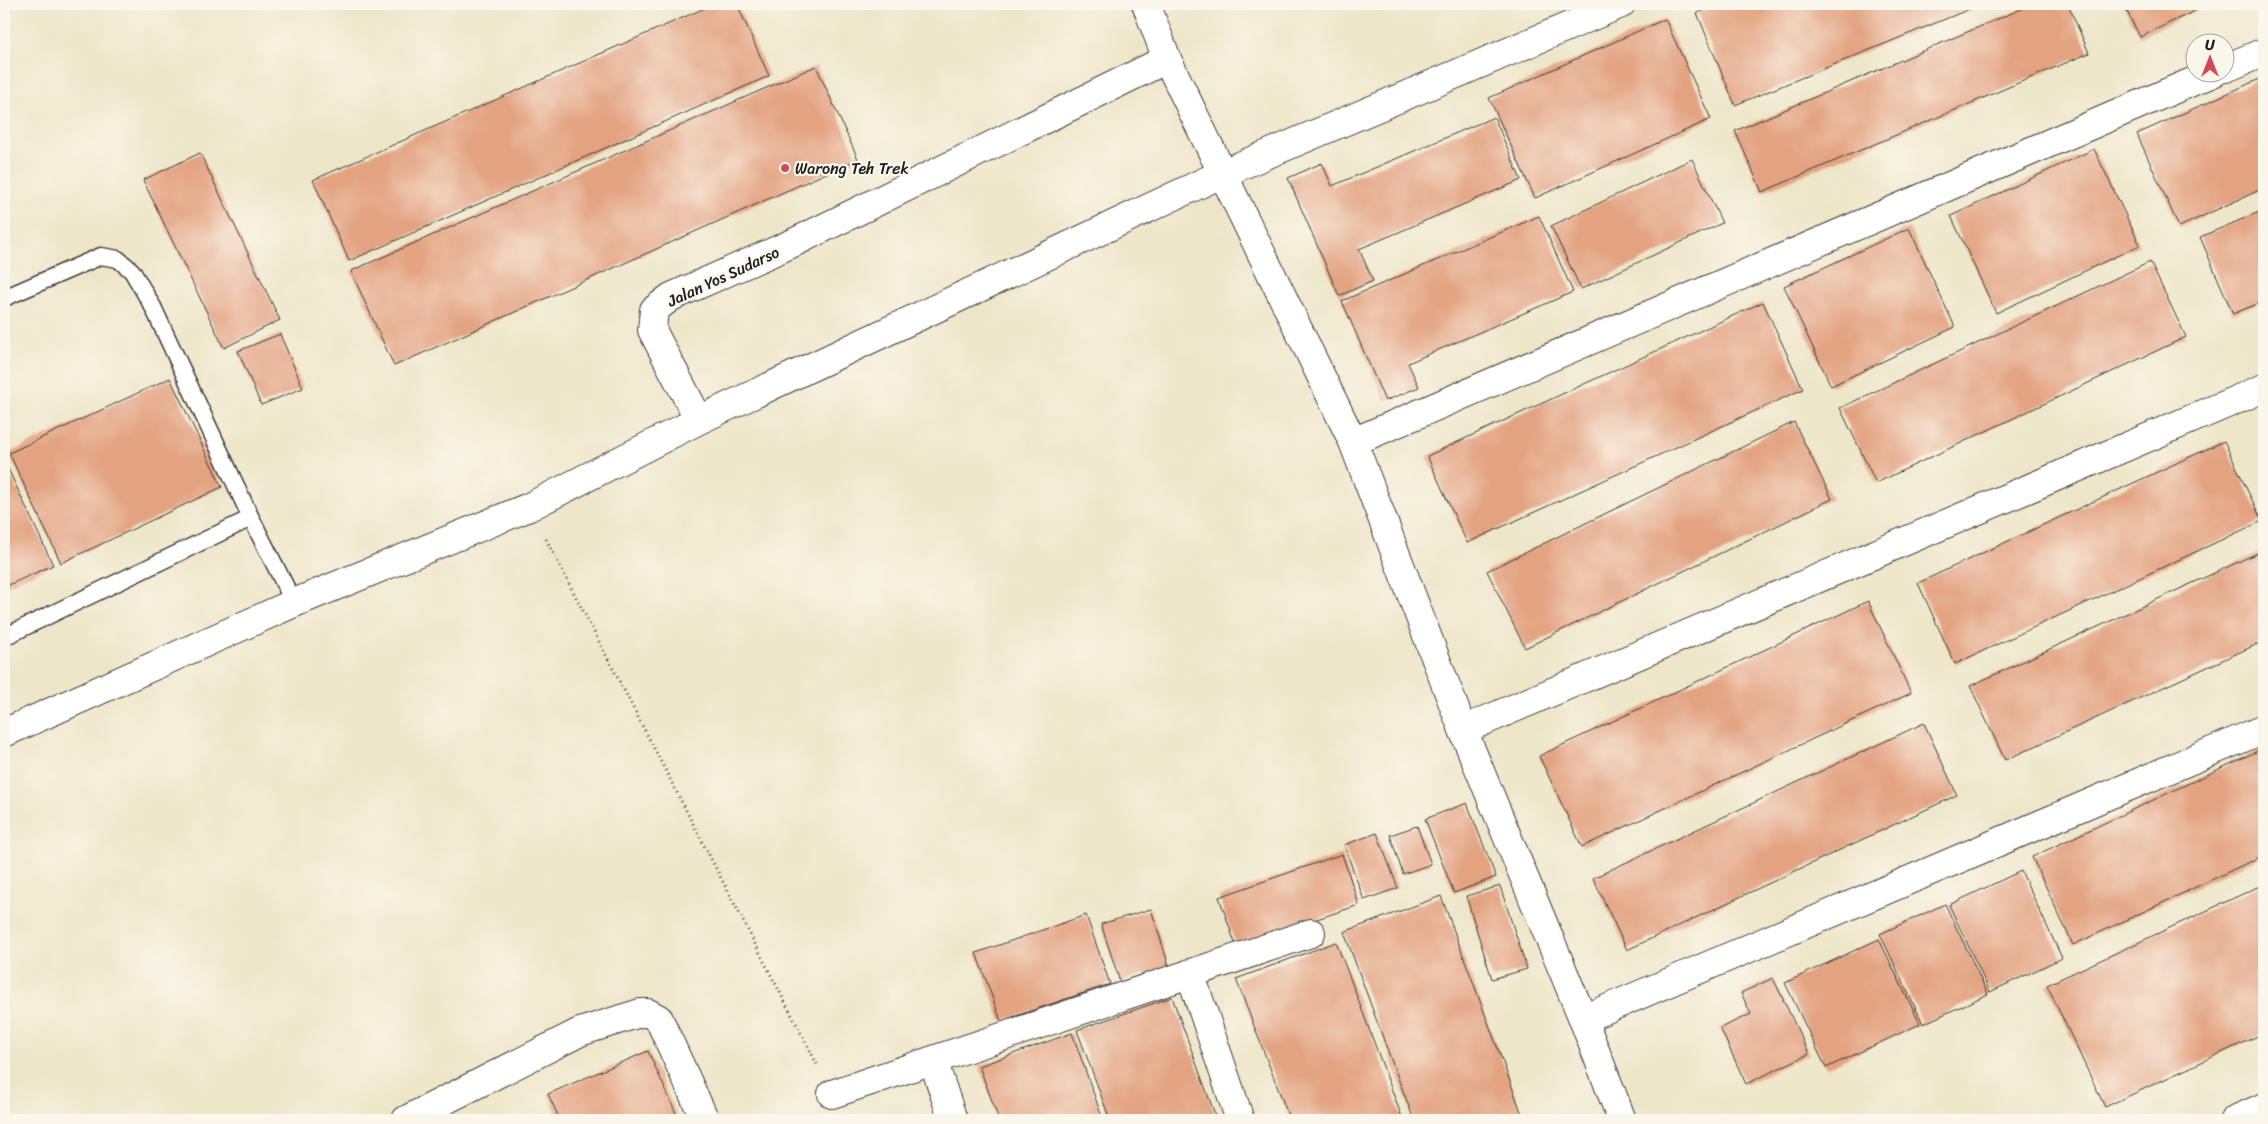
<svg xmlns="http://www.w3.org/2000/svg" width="2268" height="1124" font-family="Sriracha,sans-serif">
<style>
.building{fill:#e3a381}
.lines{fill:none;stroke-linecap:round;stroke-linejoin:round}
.service-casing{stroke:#3c3a36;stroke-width:19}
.minor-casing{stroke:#3c3a36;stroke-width:30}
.path{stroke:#3c3a36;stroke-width:3;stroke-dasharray:1 4;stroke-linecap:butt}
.service{stroke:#fff;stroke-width:16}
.minor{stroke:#fff;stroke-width:28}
.poi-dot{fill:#d1495b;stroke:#fbf7ec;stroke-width:2}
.labels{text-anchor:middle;stroke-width:4.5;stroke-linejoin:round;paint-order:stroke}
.poi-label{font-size:16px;fill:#1c1c1c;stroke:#fbf7ec;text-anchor:start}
.street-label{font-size:16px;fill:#1c1c1c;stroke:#fbf7ec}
</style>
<rect width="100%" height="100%" fill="#fbf7ec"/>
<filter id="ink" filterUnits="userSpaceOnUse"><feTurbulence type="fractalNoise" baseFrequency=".02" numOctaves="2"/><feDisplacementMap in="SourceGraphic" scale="10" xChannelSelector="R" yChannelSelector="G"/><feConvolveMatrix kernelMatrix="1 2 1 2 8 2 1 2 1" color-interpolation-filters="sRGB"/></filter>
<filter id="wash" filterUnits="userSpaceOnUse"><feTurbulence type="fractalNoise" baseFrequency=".0096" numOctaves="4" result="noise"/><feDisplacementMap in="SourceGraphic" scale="20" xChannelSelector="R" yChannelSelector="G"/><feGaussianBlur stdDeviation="1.12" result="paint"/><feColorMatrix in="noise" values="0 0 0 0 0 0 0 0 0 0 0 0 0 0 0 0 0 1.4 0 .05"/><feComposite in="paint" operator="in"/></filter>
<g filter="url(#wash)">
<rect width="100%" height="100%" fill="#eee6c9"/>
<g id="blocks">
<path class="building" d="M714,4H737L769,76L349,261L313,180Z
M1721,4H1982L1735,105L1697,13Z
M2033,4H2068L2089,53L1762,192L1735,131Z
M2123,4H2209L2140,37Z
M1665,19L1711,119L1535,198L1489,98Z
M816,66L858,159L394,366L351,271Z
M2264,77V188L2179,227L2137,134Z
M1494,117L1521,180L1359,249L1373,281L1339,296L1288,178L1322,163L1332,186Z
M2094,149L2140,245L1996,313L1951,216Z
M200,153L280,320L224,348L143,180Z
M1692,159L1722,223L1581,289L1551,226Z
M2264,210V301L2233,314L2200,237Z
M1539,216L1573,292L1408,363L1419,387L1385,401L1342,301Z
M1909,228L1955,327L1831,386L1784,286Z
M2150,262L2186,337L1876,483L1840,408Z
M1763,302L1803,389L1467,543L1427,456Z
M280,334L303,388L261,405L238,351Z
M170,378L222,487L61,563L9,453Z
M1794,422L1832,499L1525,648L1487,571Z
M2224,441L2262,521L1955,664L1918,583Z
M4,460L53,565L4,587Z
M2264,550V641L2005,760L1970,686Z
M1868,601L1911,693L1582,847L1539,756Z
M1924,723L1957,795L1627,950L1593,878Z
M2264,748V855L2073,945L2032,857Z
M1467,803L1496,877L1454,893L1425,819Z
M1417,826L1431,864L1403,874L1390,835Z
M1377,833L1398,888L1364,900L1344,845Z
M1342,854L1359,905L1236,946L1219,897Z
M2021,871L2062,958L1990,992L1949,905Z
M2264,884V1033L2105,1107L2047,985Z
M1500,886L1527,969L1492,979L1466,896Z
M1441,896L1511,1084L1524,1120H1414L1392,1062L1344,932Z
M1945,904L1988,994L1923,1024L1880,934Z
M1151,909L1169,966L1120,982L1101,924Z
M1086,915L1110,984L1001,1021L976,953Z
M1879,939L1920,1024L1826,1068L1785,983Z
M1336,942L1350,978L1403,1120H1290L1236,979Z
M1773,978L1809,1054L1746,1084L1720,1028L1751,1014L1741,993Z
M1172,997L1217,1120H1110L1077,1030Z
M1072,1033L1103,1120H999L979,1066Z
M648,1051L679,1120H560L548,1094Z"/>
</g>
</g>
<g filter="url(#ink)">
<use href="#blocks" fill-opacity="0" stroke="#3c3a36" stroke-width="1"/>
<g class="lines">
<g class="service-casing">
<path id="service" d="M4,298L101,256L118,259L132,271L153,307L251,518L294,603
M4,637L251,518"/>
</g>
<g class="minor-casing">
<path id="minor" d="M1146,4L1167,59L1353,442L1463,730L1583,1019L1622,1120
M2226,68L2264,52
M699,420L652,330L654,310L671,297L793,243L1167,59
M1353,442L2215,72
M1463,730L2264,388
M4,733L294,603L529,507L699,420L1221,174L1621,4
M1190,973L1240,1120
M1583,1019L2264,729
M933,1060L953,1120
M832,1094L1311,933
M406,1120L580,1032L640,1013H648L659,1019L705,1120
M2234,1120L2264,1107"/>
</g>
<path class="path" d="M546,539L817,1064"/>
<use href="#service" class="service"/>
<use href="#minor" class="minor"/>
</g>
</g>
<circle class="poi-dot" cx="785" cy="168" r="5"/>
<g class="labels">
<g class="poi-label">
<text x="795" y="174">Warong Teh Trek</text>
</g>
<g class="street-label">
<text transform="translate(723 276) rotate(-25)" y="6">Jalan Yos Sudarso</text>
</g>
</g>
<rect width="2268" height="1124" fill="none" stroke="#fbf7ec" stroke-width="20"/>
<g transform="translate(2210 58)"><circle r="24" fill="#fbf7ec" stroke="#a29f99"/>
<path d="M0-4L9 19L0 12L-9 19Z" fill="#d1495b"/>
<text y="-8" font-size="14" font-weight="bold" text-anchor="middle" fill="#1c1c1c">U</text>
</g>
</svg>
